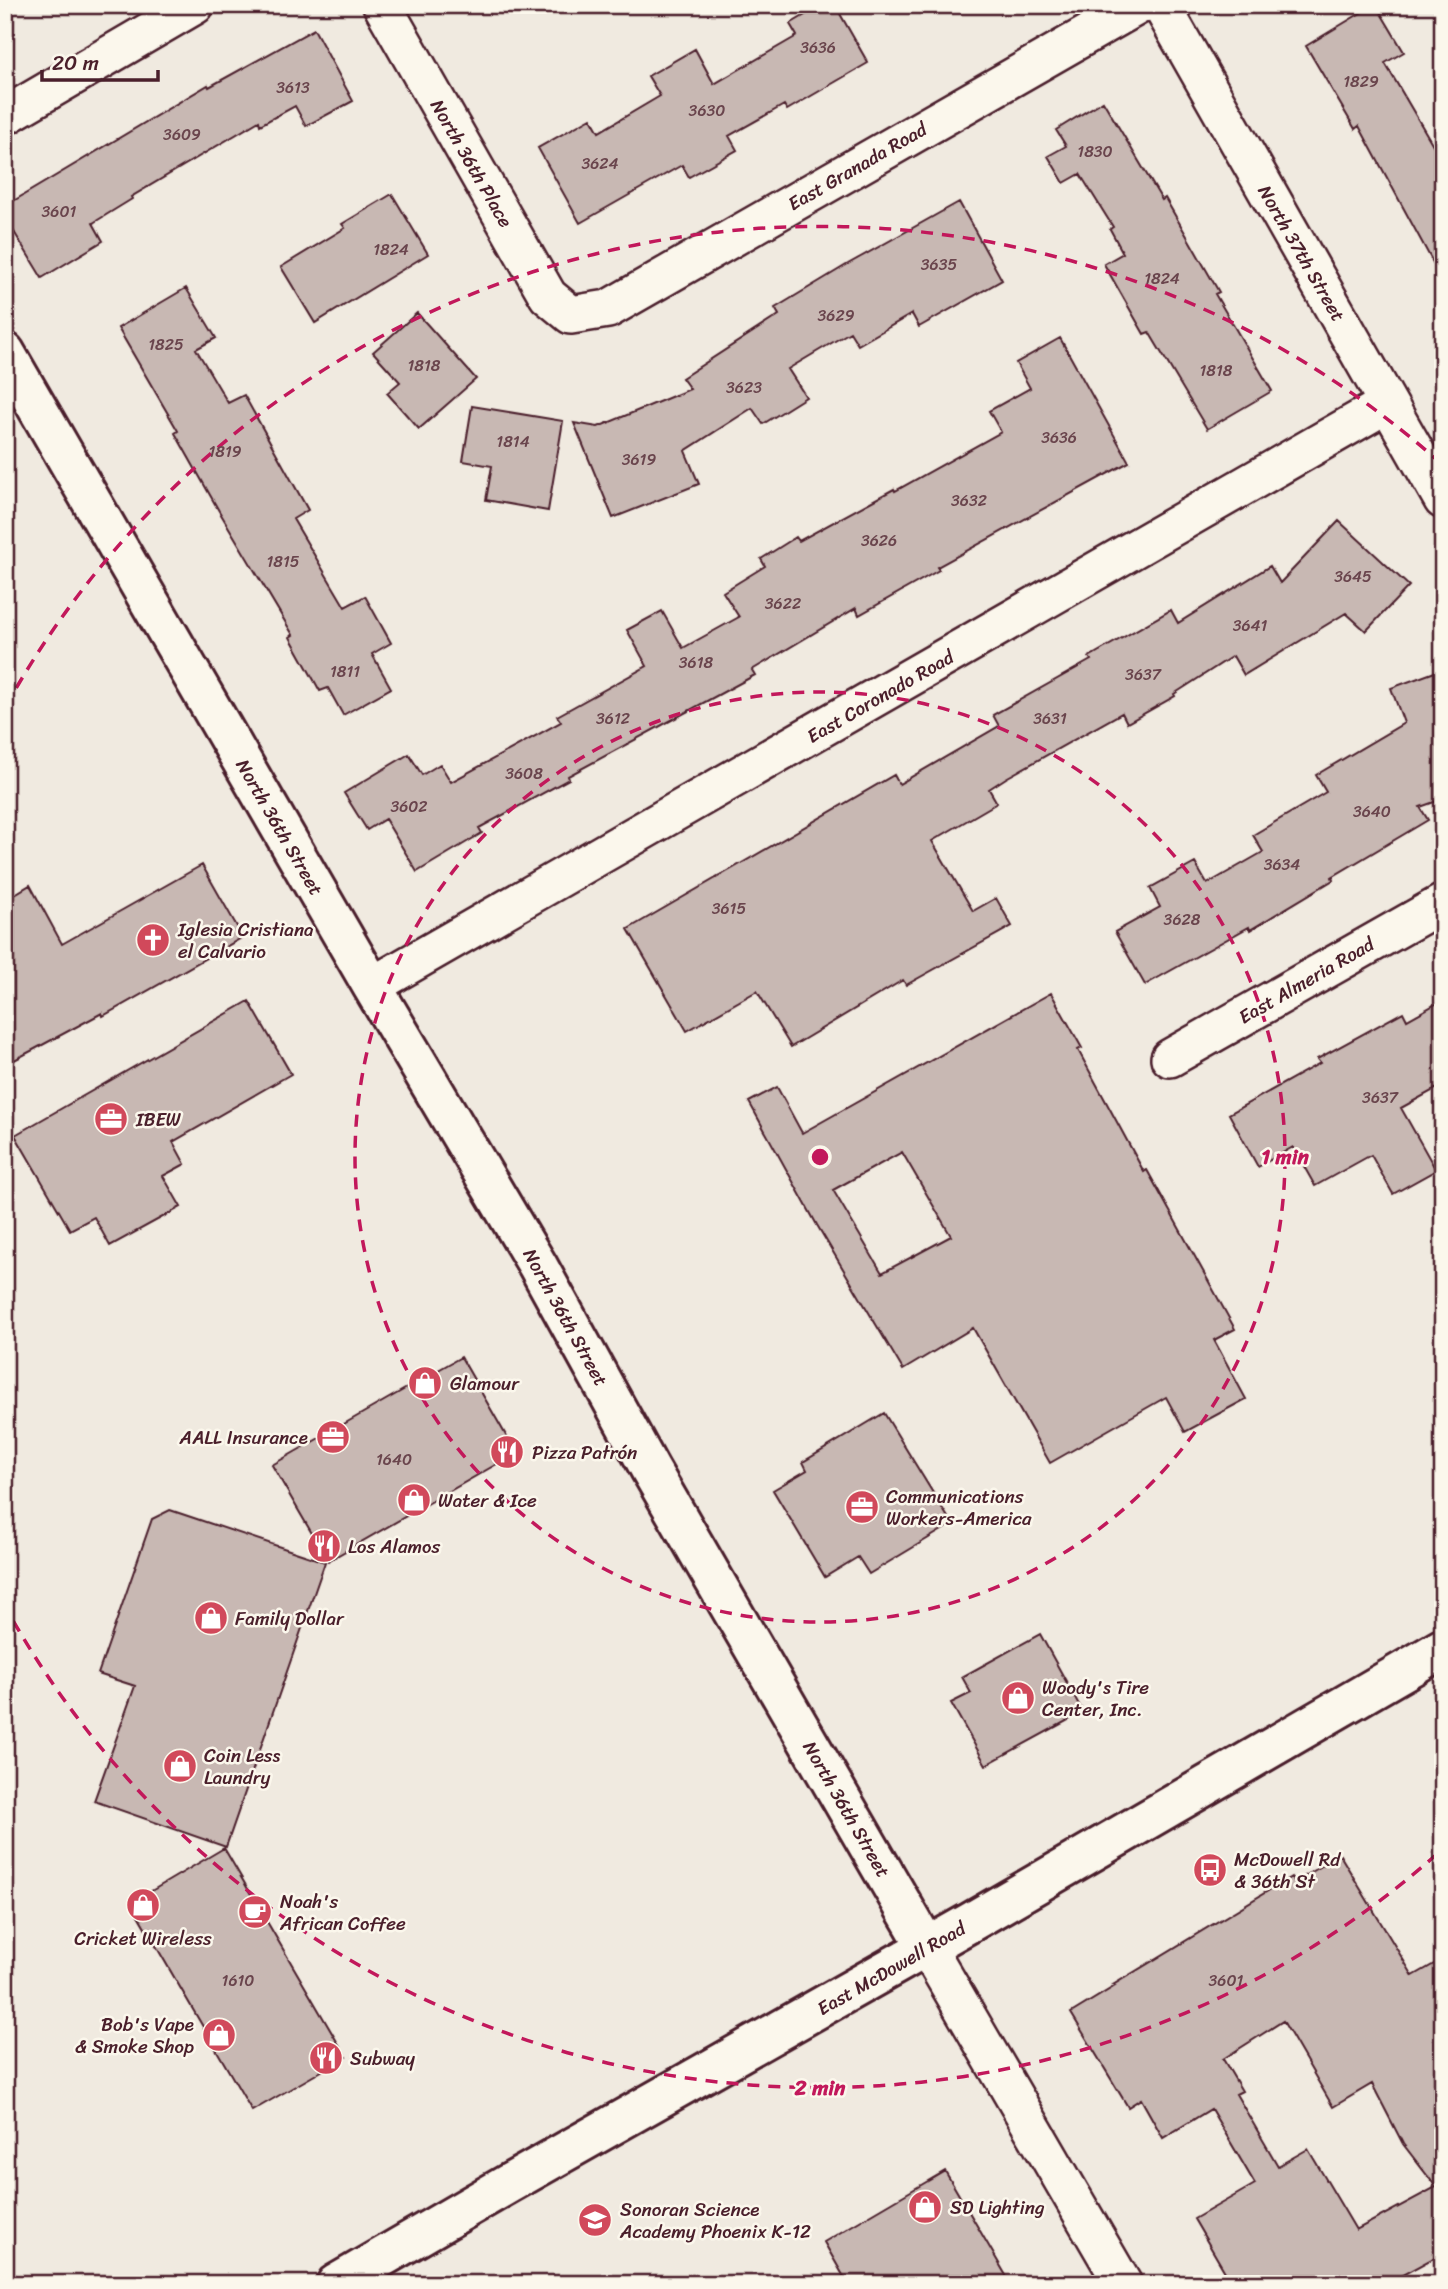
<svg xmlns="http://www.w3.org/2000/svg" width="1448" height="2289" font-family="Sriracha,sans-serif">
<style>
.building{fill:#c8b8b3;stroke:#4a1f2b;stroke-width:2;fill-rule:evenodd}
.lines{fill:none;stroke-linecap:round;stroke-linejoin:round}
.street-casing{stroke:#4a1f2b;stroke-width:42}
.secondary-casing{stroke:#4a1f2b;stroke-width:44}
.primary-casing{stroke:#4a1f2b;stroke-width:44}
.street{stroke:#fbf7ec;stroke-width:37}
.secondary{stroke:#fbf7ec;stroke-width:38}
.primary{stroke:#fbf7ec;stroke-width:38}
.ring{fill:none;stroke:#c2185b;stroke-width:3.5;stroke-dasharray:12 9}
.labels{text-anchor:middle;stroke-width:5;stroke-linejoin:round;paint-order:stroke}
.number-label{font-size:16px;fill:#6a454d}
.street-label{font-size:19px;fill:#4a1f2b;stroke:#fbf7ec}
.poi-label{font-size:19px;fill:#4a1f2b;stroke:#fbf7ec;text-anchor:start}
.centre{fill:#c2185b;stroke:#fbf7ec;stroke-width:3.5}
.ring-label{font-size:21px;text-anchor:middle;font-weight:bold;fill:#c2185b;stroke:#fbf7ec;stroke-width:5;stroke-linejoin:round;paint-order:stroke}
</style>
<rect width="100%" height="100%" fill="#f0eae0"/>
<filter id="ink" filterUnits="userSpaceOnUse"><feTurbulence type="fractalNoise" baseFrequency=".0143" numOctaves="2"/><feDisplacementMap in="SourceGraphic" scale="14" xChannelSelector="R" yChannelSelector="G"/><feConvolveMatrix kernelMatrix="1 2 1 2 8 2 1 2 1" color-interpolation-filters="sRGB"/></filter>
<g filter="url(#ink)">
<path class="building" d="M822,5H835L868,63L787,110L784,105L729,136L737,150L689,177L682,165L580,223L538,148L591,118L599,132L660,96L648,76L695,49L714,84L797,36L790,24Z
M1374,5H1376L1404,52L1385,63L1443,162V281L1359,126L1355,129L1306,46Z
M314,29L353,101L306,126L295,106L260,125L259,121L131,197L132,199L93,223L103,241L42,278L5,217V206L208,85L209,87Z
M1103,101L1162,200L1165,198L1219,292L1215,294L1272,391L1207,429L1149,332L1144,334L1104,264L1123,253L1110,229L1113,227L1080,174L1064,183L1048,156L1066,146L1056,130Z
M392,194L428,254L315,323L281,267L345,228L342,224Z
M959,202L1002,280L919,327L912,314L858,345L850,332L788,369L806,397L763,424L752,408L685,451L699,484L613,518L574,423L598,427L690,389L682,378L779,315L775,308L848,264Z
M186,288L216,338L196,349L228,403L244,395L308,510L293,519L345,607L365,596L391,643L372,654L391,688L343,715L328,688L320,691L290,637L293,635L219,511L175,433L178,431L118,328Z
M417,313L476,379L419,429L387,393L400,382L373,352Z
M1060,338L1129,462L937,567L939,570L859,615L856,608L752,670L755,675L568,776L569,779L479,828L482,833L417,872L385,819L367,830L344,793L409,754L422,775L440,764L451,782L561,722L557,716L647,666L627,630L662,611L683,648L739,617L723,592L765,566L761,559L796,537L799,541L894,489L895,491L1001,432L989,411L1030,388L1016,363Z
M472,406L563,421L548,511L486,500L492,466L463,461Z
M1339,521L1409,586L1366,631L1346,613L1244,675L1233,656L1174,694L1175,696L1127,723L1122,713L1006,778L989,789L997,803L932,841L973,911L996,898L1012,926L906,985L903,980L791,1047L757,991L687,1031L628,929L894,775L899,784L999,726L993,715L1091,660L1089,657L1171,610L1178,623L1270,566L1280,583Z
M1443,669V799L1420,807L1428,820L1332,877L1333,880L1250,930L1249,927L1145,985L1115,932L1160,907L1150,888L1195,863L1207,884L1263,852L1253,835L1326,792L1316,775L1404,723L1391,688Z
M202,865L243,937L103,1016L102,1013L5,1065V900L30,885L62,944Z
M1051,993L1082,1048L1078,1050L1144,1172L1147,1170L1235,1329L1214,1340L1246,1399L1185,1432L1166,1397L1050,1463L973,1328L903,1370L817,1225L749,1102L777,1087L802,1133ZM902,1152L951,1236L882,1273L833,1190Z
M1443,1000V1085L1401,1108L1436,1170L1393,1194L1371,1155L1315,1186L1293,1147L1258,1167L1229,1114L1320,1063L1317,1059L1403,1012L1407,1020Z
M249,1001L291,1074L173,1142L185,1164L163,1176L181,1207L110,1246L94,1217L70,1230L15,1135Z
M461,1357L516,1453L328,1561L272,1465Z
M884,1413L952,1524L869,1574L858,1557L825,1577L773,1490L807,1470L803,1462Z
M170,1510L325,1562L226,1847L94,1801L135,1686L98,1674L152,1519Z
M1040,1634L1083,1712L986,1765L951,1703L971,1693L962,1677Z
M224,1848L346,2057L252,2111L131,1903Z
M1340,1855L1413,1976L1443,1959V2253L1386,2284H1232L1194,2219L1255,2184L1211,2109L1163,2138L1141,2099L1128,2107L1071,2013L1115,1986L1113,1985L1291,1877L1295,1882ZM1283,2021L1333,2107L1372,2084L1403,2144L1436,2187L1356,2230L1308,2149L1278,2166L1236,2094L1242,2091L1223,2059Z
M945,2171L1011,2284H848L824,2242Z"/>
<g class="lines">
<g class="street-casing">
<path id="street" d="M382,5L548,296L571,315L608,309L1139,5
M1161,5L1443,500
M5,116L195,5
M372,986L1387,404
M1170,1058L1443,903
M927,1947L1123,2284"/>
</g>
<g class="secondary-casing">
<path id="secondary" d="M5,352L372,986L538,1266L650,1469L927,1947"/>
</g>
<g class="primary-casing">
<path id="primary" d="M336,2284L508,2184L971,1922L1443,1648"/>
</g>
<use href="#street" class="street"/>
<use href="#secondary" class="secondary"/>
<use href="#primary" class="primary"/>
</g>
</g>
<g class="ring">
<circle cx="820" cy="1157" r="465"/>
<path d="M1437 1854A931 931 0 0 1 6 1608M6 706A931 931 0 0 1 1437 460"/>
</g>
<defs>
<g id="church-disc" transform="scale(1.75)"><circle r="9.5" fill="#d1495b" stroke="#fbf7ec"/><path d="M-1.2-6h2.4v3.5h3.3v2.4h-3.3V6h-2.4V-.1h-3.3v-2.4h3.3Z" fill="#fff"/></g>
<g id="office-disc" transform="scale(1.75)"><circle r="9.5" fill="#d1495b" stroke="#fbf7ec"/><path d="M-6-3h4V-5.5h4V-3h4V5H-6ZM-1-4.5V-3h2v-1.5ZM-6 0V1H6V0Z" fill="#fff"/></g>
<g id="shop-disc" transform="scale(1.75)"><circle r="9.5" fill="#d1495b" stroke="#fbf7ec"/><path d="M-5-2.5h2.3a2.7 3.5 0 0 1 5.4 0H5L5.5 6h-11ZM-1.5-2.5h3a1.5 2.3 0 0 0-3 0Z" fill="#fff"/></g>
<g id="restaurant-disc" transform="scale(1.75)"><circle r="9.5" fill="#d1495b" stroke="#fbf7ec"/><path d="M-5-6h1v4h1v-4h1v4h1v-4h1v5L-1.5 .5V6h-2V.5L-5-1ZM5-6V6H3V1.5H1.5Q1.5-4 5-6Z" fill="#fff"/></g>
<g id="bus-disc" transform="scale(1.75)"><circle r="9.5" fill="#d1495b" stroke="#fbf7ec"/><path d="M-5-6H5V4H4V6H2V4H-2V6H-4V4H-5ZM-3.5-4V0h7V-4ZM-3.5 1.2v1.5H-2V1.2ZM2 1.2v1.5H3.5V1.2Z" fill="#fff"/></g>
<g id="cafe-disc" transform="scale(1.75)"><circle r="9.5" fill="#d1495b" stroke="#fbf7ec"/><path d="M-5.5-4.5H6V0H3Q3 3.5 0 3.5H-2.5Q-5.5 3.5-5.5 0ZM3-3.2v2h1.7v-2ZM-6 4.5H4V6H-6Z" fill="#fff"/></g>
<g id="school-disc" transform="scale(1.75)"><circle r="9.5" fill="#d1495b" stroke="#fbf7ec"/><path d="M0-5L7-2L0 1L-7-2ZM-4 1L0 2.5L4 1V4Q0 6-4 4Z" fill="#fff"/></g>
</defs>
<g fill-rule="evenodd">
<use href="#church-disc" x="153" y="940"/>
<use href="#office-disc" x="111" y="1119"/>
<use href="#shop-disc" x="425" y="1383"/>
<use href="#office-disc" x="333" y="1437"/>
<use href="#restaurant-disc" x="507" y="1452"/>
<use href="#shop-disc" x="414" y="1500"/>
<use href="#office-disc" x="862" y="1507"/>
<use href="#restaurant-disc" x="324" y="1546"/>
<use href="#shop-disc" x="211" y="1618"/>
<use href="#shop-disc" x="1018" y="1698"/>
<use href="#shop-disc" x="180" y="1766"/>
<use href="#bus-disc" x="1210" y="1870"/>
<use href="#shop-disc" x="143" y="1905"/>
<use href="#cafe-disc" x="255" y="1912"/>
<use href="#shop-disc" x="219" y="2035"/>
<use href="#restaurant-disc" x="326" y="2058"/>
<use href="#shop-disc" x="925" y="2207"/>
<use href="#school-disc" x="595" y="2220"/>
</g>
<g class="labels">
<g class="number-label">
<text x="818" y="53">3636</text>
<text x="1361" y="87">1829</text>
<text x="293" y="93">3613</text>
<text x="707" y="116">3630</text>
<text x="182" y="140">3609</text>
<text x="1095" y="157">1830</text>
<text x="600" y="169">3624</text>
<text x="59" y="217">3601</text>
<text x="391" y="255">1824</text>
<text x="939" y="270">3635</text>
<text x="1162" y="284">1824</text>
<text x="836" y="321">3629</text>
<text x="166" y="350">1825</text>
<text x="424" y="371">1818</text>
<text x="1216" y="376">1818</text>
<text x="744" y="393">3623</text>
<text x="1059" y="443">3636</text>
<text x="513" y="447">1814</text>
<text x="225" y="457">1819</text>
<text x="639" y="465">3619</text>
<text x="969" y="506">3632</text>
<text x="879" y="546">3626</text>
<text x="283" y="567">1815</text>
<text x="1353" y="582">3645</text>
<text x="783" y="609">3622</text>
<text x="1250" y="631">3641</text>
<text x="696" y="668">3618</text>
<text x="345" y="677">1811</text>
<text x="1143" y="680">3637</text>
<text x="613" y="724">3612</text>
<text x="1050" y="724">3631</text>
<text x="524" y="779">3608</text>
<text x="409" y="812">3602</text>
<text x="1372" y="817">3640</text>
<text x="1282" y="870">3634</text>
<text x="729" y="914">3615</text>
<text x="1182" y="925">3628</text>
<text x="1380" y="1103">3637</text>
<text x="394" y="1465">1640</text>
<text x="238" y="1986">1610</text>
<text x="1226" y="1986">3601</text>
</g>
<g class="street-label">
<text transform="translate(472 163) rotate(60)" y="7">North 36th Place</text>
<text transform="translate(857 166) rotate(-30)" y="7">East Granada Road</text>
<text transform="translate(1302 253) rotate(60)" y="7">North 37th Street</text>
<text transform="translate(880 696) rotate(-30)" y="7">East Coronado Road</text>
<text transform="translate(280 827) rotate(60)" y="7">North 36th Street</text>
<text transform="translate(1306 980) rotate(-30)" y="7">East Almeria Road</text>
<text transform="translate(566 1317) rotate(61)" y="7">North 36th Street</text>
<text transform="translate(847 1809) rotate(60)" y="7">North 36th Street</text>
<text transform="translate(891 1968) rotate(-30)" y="7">East McDowell Road</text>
</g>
<g class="poi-label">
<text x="178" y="936">Iglesia Cristiana<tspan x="178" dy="22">el Calvario</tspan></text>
<text x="136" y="1126">IBEW</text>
<text x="450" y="1390">Glamour</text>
<text x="308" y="1444" text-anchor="end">AALL Insurance</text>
<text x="532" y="1459">Pizza Patrón</text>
<text x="886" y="1503">Communications<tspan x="886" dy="22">Workers-America</tspan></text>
<text x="438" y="1507">Water &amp; Ice</text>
<text x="348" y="1553">Los Alamos</text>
<text x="235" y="1625">Family Dollar</text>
<text x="1042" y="1694">Woody's Tire<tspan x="1042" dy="22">Center, Inc.</tspan></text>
<text x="204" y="1762">Coin Less<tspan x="204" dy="22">Laundry</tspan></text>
<text x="1234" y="1866">McDowell Rd<tspan x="1234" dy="22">&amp; 36th St</tspan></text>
<text x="280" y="1908">Noah's<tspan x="280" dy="22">African Coffee</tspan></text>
<text x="143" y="1945" text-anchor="middle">Cricket Wireless</text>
<text x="194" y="2031" text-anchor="end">Bob's Vape<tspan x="194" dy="22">&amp; Smoke Shop</tspan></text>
<text x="350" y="2065">Subway</text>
<text x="950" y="2214">SD Lighting</text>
<text x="620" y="2216">Sonoran Science<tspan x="620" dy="22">Academy Phoenix K-12</tspan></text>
</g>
</g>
<circle cx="820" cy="1157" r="10" class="centre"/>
<g class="ring-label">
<text x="1285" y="1164">1 min</text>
<text x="820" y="2095">2 min</text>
</g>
<rect width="1448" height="2289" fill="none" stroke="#fbf7ec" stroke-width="28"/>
<rect x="14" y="14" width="1420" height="2261" fill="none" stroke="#4a1f2b" stroke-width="2.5" filter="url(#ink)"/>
<path d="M42 70v10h116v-10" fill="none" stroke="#4a1f2b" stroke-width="3.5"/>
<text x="52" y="70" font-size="21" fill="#4a1f2b" stroke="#fbf7ec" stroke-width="5" paint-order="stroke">20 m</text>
</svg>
